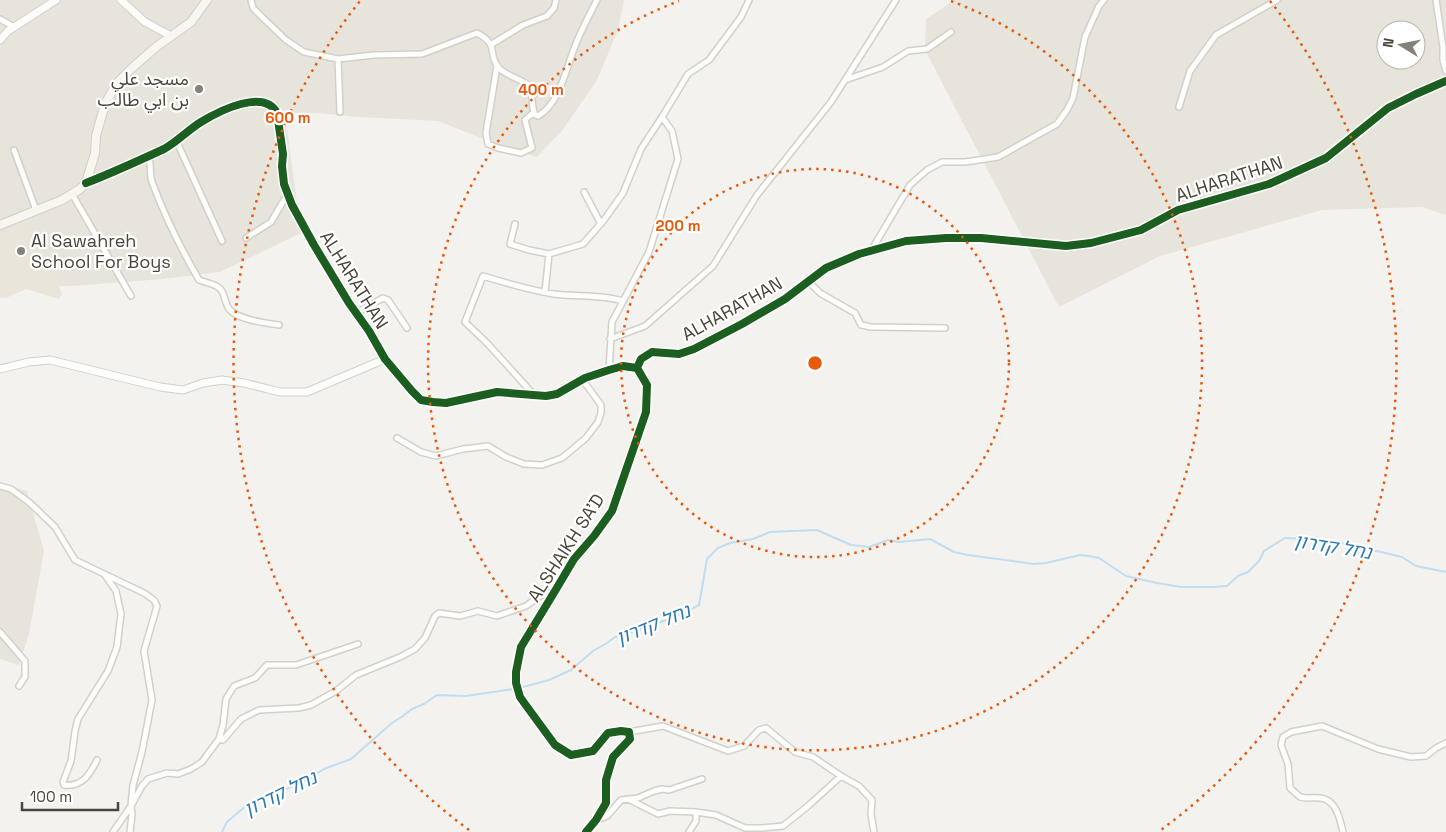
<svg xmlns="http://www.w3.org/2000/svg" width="1446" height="832" font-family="'Space Grotesk','Noto Sans Arabic','Noto Sans Hebrew',sans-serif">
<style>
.residential{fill:#e7e4dc;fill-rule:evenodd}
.education{fill:#eae5da}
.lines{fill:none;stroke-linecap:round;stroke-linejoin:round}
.stream{stroke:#c0ddf1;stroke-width:2}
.minor-casing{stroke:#d2d0cb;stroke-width:8}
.tertiary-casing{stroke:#d2d0cb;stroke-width:9}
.secondary-casing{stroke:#d3cfc5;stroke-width:10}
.minor{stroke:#fdfdfc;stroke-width:5}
.tertiary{stroke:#fdfdfc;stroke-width:7}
.secondary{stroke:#f7f6f1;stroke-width:8}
.cycleway-casing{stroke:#fff;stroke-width:11}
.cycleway{stroke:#1b5e20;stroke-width:8}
.ring{fill:none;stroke:#e8590c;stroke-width:2.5;stroke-dasharray:2.5 5}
.poi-dot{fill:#868178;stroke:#fff;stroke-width:2}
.labels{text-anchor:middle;stroke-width:4.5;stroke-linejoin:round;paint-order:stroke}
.poi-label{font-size:18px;fill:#4b4439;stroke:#fff;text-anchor:end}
.street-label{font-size:18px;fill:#4b4439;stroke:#fff}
.water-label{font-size:19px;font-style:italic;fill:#2e7ab2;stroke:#fff}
.centre{fill:#e8590c;stroke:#fff;stroke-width:2.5}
.ring-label{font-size:15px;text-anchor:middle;font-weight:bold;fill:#e8590c;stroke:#fff;stroke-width:4.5;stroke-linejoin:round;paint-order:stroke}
</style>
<rect width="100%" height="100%" fill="#f4f2ee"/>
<path class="residential" d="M0,0H624L618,30L597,80L562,131L537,157L504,147L438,121L358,117L317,113H285L301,233L220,272L163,279L71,286H0Z
M955,0H1446V215L1422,207L1322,210L1160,256L1059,307L925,50L926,19ZM1386,30H1416V60H1386Z
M0,484L27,491L44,551L29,634L19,665L0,659Z"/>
<path class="education" d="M22,222L51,266L62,294L59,299L26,289L6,298H0V237L2,232Z"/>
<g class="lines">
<path class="stream" d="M519,688L549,680L571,670L593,651L607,643L615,637L648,627L686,612L699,605L707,559L718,548L730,543L753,539L770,532L817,530L851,545L869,547L888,540L899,542L930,539L954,552L968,555L1034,564L1046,563L1080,555L1089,556L1099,558L1126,576L1157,583L1181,587H1212L1227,586L1238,576L1248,572L1259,561L1264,551L1285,538L1308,539L1342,543L1357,550L1377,551L1402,557L1416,566L1446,572
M222,832L227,822L247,805L284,790L310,778L324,769L351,759L392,723L403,716L412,709L424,704L437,695L466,696L514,689"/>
<g class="minor-casing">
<path id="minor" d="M251,0L253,8L264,19L286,40L304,52L338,59L374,55L422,54L477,33C501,46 486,53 499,68C507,76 520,79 530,86C533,95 531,106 535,115L538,116C559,105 566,69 574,49C580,32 589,16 597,0
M1436,0L1443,47V60L1446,71
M0,19L14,27
M492,44L523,25L547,16L554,8L556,0
M338,59L340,112
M497,66L486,133L488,144L498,148L521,153L532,148L525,120L534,112
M845,80L883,67L908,51L927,49L951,32
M1179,107L1190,71L1216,35L1277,0
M176,140L222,241
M14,150L36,210
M148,156C152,165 149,173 152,182C165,217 181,249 199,280C209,284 221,284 224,296C225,300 227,307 230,310C239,320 266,323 279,325
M584,192L601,224
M72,194L131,296
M515,224L510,244L529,250L549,254
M246,238L271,222L284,200L289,197
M871,251L910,185L927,170L942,162H965L998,157L1057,124L1067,110L1073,98L1085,37L1099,6L1104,0
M809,282L820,293L855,313L861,325L871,327L945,328
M545,292L549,254L583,244L604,220L623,193L641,149L662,117L688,74L709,60L741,17L749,0
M356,313L383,298L388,300L407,328
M610,339L645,326L713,266L757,195L831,102L896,0
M637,368L641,359L652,352L679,354L694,349L742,324L785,299L826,268L859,254L906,241L946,238H981L1066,246L1091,243L1141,230L1178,210L1269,184L1326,158L1388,108L1416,94L1446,81
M609,370L612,322L649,252L678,159L672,131L662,117
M534,395L488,344L465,322L483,276C506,283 530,290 554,294C577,297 601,294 623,301
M397,438L421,452L436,456L463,449L488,446L506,457L524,464L542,465L562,458L586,438L598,422L601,413V405L582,379
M0,486L11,489L30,503L55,527L75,560L144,593L154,600L157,606L144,651L152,700L142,752L133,785L131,806L113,832
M0,632L25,661V677L19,686
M629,732L663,726L728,751L744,746L759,730L766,728L795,752L813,757L841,776L859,786L872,800L871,814L874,832
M219,739L223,740L241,719L259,710L299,708L311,705L336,691L356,675L400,657L415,649L425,638L435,616L439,613L460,616L478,611L497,616L526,606L540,596L554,592
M97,760C90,774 83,787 64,785L63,782L71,761L75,731L78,719L108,671L117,647L121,614L116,591L105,575
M628,799L658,814L670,811L696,812L716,815L745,828H762L783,826L808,806L841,776
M597,820L607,816L621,800L638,798L654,791L662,789L669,790L702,779
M130,832L132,815L131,806L142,786L148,779L167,773L178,774L191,769L202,762L219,739L223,725L226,699L234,686L255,678L267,665H296L358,644
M689,832L696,821V812
M1343,832C1340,819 1336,799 1320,798C1313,797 1307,799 1300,797L1290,788L1288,764L1281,745L1283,737L1291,732L1322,726L1378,749L1411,757L1426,756L1436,748L1446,743"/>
</g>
<g class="tertiary-casing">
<path id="tertiary" d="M121,0L145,22L171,36
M0,40L8,31L56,0
M86,183C112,173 138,161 164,149C177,142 188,130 201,122C219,111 264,88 277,113L283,154L282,166L284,184L292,205L314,245L349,303L369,331L385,359L412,391L421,400L433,402L446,403L497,392L546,396L557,394L585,378L609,370L623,366L637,368L647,385L646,412L612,511L594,536L574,559L555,591L521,647L516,672V683L520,697L525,704L555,745L571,755L593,751L608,733L621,731L629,732L630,739L613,757L606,780V803L596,820L586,832
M0,369L29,362L50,360L160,387L183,390L203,383L222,380L244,383L280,392H307L385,359"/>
</g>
<g class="secondary-casing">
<path id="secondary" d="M0,225L62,200L80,189L86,183L95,153L96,136L105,104L117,83L132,68L156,47L191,22L207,0"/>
</g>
<use href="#minor" class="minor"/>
<use href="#tertiary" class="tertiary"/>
<use href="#secondary" class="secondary"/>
<g class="cycleway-casing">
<path id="cycleway" d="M86,183C112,173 138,161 164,149C177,142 188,130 201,122C219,111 264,88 277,113L283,154L282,166L284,184L292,205L314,245L349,303L369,331L385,359L412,391L421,400L433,402L446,403L497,392L546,396L557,394L585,378L609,370L623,366L637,368
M637,368L641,359L652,352L679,354L694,349L742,324L785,299L826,268L859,254L906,241L946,238H981L1066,246L1091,243L1141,230L1178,210L1269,184L1326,158L1388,108L1416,94L1446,81
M586,832L596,820L606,803V780L613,757L630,739L629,732L621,731L608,733L593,751L571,755L555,745L525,704L520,697L516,683V672L521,647L555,591L574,559L594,536L612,511L646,412L647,385L637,368"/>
</g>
<use href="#cycleway" class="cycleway"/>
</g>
<g class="ring">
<circle cx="815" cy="363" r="194"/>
<path d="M951 1A387 387 0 1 1 679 1"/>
<path d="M469 830A581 581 0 0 1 360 1M1270 1A581 581 0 0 1 1161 830"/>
</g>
<g class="poi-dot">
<circle cx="199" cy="89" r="5"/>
<circle cx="21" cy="251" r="5"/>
</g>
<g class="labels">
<g class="poi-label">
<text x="189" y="85">مسجد علي<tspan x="189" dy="21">بن ابي طالب</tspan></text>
<text x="31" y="247" text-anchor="start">Al Sawahreh<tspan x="31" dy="21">School For Boys</tspan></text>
</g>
<g class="street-label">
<text transform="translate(1229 179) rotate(-18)" y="6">ALHARATHAN</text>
<text transform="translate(354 280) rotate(58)" y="6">ALHARATHAN</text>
<text transform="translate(732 309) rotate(-29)" y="6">ALHARATHAN</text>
<text transform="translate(566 548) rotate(-57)" y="6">ALSHAIKH SA'D</text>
</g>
<g class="water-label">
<text transform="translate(1333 546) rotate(9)" y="7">נחל קדרון</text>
<text transform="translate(653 624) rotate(-22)" y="7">נחל קדרון</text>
<text transform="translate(280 793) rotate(-26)" y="7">נחל קדרון</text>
</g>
</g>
<circle cx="815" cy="363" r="8" class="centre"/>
<g class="ring-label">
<text x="541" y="95">400 m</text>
<text x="288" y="123">600 m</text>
<text x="678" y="231">200 m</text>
</g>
<g transform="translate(1401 45) rotate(280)"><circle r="24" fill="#ffffff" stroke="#b7b4b0"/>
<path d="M0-4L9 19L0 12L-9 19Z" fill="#868178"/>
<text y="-8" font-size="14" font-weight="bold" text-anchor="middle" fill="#4b4439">N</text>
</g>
<path d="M22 802v8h96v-8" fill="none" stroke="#4b4439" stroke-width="2.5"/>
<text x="30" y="802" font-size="15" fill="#4b4439" stroke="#ffffff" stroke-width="4" paint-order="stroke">100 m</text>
</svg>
